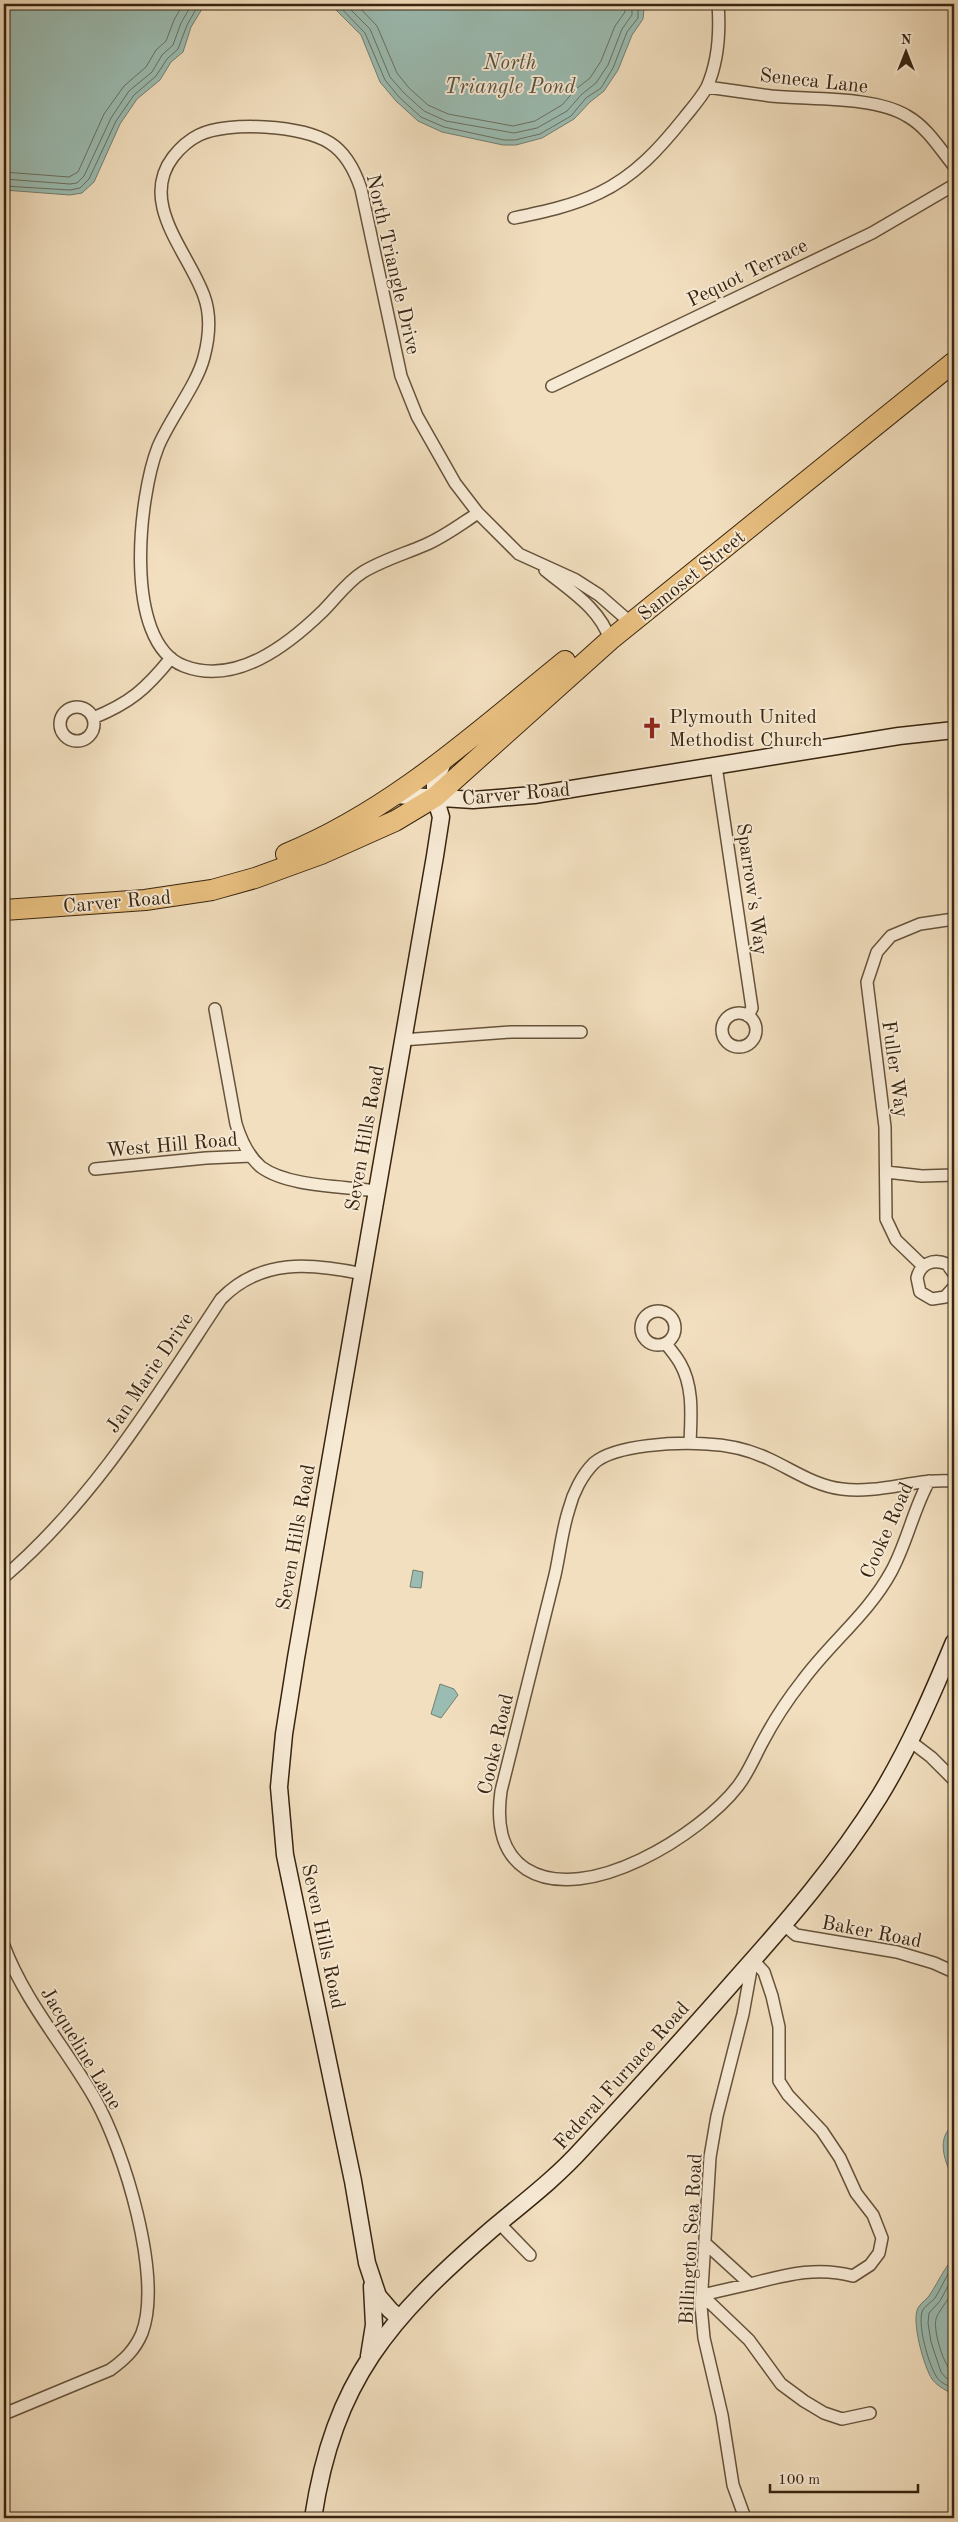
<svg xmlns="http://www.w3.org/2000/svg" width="958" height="2522" font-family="'Old Standard TT',serif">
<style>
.water{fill:#9bbcb2;stroke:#737f71}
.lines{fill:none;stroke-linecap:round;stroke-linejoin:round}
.shore{stroke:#6a7060;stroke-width:1}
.street-casing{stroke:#66533b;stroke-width:14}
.secondary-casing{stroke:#38240f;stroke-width:19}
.highway-casing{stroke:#38240f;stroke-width:22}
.street{stroke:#f7ead5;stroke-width:11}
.secondary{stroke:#f7ead5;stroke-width:16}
.highway{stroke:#e9c080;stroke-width:20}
.labels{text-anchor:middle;stroke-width:4;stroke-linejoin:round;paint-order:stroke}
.street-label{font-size:20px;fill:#38240f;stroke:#f7ead5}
.poi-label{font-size:20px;fill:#38240f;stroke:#f7ead5;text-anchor:start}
.water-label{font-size:21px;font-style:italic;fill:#565240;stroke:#f7ead5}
</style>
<rect width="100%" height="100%" fill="#f2dfbf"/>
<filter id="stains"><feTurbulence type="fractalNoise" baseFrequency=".004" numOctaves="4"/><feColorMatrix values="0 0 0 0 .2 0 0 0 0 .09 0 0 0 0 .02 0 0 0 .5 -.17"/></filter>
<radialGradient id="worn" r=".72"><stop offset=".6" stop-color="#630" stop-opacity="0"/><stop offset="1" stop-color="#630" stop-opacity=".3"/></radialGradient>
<path class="water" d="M4,4H205L191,27L183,52L171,62L160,80L137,99L120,124L94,182L82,193L70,195L4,190Z
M330,4H642L644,8L643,19L632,35L618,70L604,91L590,102L574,119L542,138L516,145H503L442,132L418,121L396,101L380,82L361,35Z
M413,1570L423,1572L421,1588L410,1587Z
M440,1684L454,1689L458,1695L441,1718L431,1714Z
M954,2125V2179C945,2164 935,2137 954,2125Z
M954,2257V2395C946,2390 938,2387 932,2379C924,2367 911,2321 918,2308C921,2302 928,2299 931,2293C939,2280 944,2269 954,2257Z"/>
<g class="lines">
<path class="shore" d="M337,4L365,33L385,80L399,97L421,117L444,127L504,140H515L540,134L571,116L586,98L601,88L613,68L627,32L638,18V4
M345,4L370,29L390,77L404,93L424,111L446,121L514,133L537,128L567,111L582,94L596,83L608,65L622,29L632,15V4
M356,4L377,26L397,73L409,88L428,105L448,114L513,126L535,121L562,105L576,89L590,78L601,61L615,26L625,12L624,4
M4,172L69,177L78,172L104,114L124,86L146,67L156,50L166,41L174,20L183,4
M4,179L70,184L77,183L84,176L111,118L129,91L152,72L162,55L173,45L181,23L192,4
M4,186L70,190L80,188L89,179L116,121L134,95L156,76L167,59L178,49L187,25L199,4
M954,2265C946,2275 942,2287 935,2298C931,2303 924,2306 922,2312C918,2327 928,2362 936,2376C940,2383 947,2385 954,2389
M954,2275L940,2301L929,2313L928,2323L931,2342L941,2372L946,2378L954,2382
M954,2289C951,2296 936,2315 936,2319C933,2331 944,2368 954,2374"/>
<g class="street-casing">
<path id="street" d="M707,87C728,90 750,93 771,96C810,100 875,96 907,116C927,127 940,149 954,166
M514,218C543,212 572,206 599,193C635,176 660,148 684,118C692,108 701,98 707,87C718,62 720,30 718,4
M552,386L872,233L954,185
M478,513C461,524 444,537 425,545C404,554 383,560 363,572C347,582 336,598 323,611C288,645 236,686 184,666C122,642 139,495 158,447C170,418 197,385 204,357C209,338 211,315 204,296C189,253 138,203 173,157C180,148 189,140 199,135C228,121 302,125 330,143C346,153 355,171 361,189L401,376L417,416L455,483L478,513L519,554L574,579L599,595L631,623
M545,570C569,590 600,608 610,640
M60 724a17 17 0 1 1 34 0a17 17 0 1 1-34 0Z
M93,718C130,703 146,689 171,658
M716,766L752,1008L748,1016
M215,1009L236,1124C241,1140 248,1156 261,1167C288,1187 344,1186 377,1191
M722 1030a17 17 0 1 1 34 0a17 17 0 1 1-34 0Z
M402,1040L511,1032H581
M95,1169L206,1158L251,1156
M886,1172L922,1176L954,1175
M923,1266L896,1240L886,1219L885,1127L867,982L877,952L891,936L920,924L954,919
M954,1274L947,1264C933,1258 920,1264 917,1278L920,1292L932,1299L945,1297L954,1287
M641 1328a17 17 0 1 1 34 0a17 17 0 1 1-34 0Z
M666,1344C671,1350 676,1356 680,1363C694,1387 691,1417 690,1443
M929,1481C913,1510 907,1543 891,1572C868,1614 831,1642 803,1680C788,1699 773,1722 762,1743C754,1758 748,1773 738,1786C701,1834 586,1907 526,1869C499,1851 497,1820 501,1791C519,1719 537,1647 555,1575C560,1553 562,1530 569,1509C573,1493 582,1475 594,1463C616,1444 679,1442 707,1444C729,1445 750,1450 769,1459C793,1470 815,1486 842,1489C880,1494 916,1478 954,1481
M4,1577C95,1499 156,1397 221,1299C261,1258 311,1263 363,1274
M910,1741L931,1757L954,1780
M784,1925L796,1935L897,1952L934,1963L954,1972
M4,1946C25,2002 66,2048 95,2099C124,2150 163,2277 142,2333C135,2350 124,2360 110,2370L4,2414
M499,2223L530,2255
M705,2243L750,2284C786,2275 817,2266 853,2276L870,2265L879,2253L882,2238L873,2215L856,2193L840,2158L822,2131L788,2095L779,2081V2027L772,1996L764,1972L753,1960
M750,2284L702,2295L749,2340L781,2384L804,2401L824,2413L842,2419L870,2413
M745,2518L733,2485L722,2415L704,2338L701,2306L710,2157L717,2116L743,2014L752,1964"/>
</g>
<g class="secondary-casing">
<path id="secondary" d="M395,795L473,800L534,795L899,736L954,730
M399,2318L390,2310L378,2296L367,2263L353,2181L285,1855L279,1787L284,1734L296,1658L435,856L441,817L435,797V782L443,762
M369,2356L374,2325L372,2286
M313,2518C334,2380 389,2318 492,2229C523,2203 555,2179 583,2148C634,2093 685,2037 735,1980C787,1922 838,1863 879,1797C909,1748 932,1695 954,1642"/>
</g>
<g class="highway-casing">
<path id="highway" d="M286,854C393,810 476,733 565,661
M4,910L145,900L212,890L255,878L321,854L395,821L435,797L610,640L954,362"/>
</g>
<use href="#street" class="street"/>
<use href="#secondary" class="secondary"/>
<use href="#highway" class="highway"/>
</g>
<defs>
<g id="church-bare" transform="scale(1.725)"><path d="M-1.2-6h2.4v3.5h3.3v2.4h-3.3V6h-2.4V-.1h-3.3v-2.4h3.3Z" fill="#8f2418" stroke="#f7ead5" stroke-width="2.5" paint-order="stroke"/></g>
</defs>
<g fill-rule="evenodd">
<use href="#church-bare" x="652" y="728"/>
</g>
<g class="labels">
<g class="street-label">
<text transform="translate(814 80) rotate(6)" y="7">Seneca Lane</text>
<text transform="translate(394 264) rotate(77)" y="7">North Triangle Drive</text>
<text transform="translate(747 272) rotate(-26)" y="7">Pequot Terrace</text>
<text transform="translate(691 575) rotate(-39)" y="7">Samoset Street</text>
<text transform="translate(516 793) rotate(-5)" y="7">Carver Road</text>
<text transform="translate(753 889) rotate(82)" y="7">Sparrow's Way</text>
<text transform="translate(117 901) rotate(-5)" y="7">Carver Road</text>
<text transform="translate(896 1069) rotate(82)" y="7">Fuller Way</text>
<text transform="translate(364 1138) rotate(-80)" y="7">Seven Hills Road</text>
<text transform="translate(172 1144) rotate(-5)" y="7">West Hill Road</text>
<text transform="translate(149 1372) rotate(-56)" y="7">Jan Marie Drive</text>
<text transform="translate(886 1530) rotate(-66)" y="7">Cooke Road</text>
<text transform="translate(295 1537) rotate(-80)" y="7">Seven Hills Road</text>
<text transform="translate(495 1744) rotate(-77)" y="7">Cooke Road</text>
<text transform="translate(872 1931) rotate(11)" y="7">Baker Road</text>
<text transform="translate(324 1936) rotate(78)" y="7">Seven Hills Road</text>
<text transform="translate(82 2048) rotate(59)" y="7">Jacqueline Lane</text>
<text transform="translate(621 2075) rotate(-48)" y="7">Federal Furnace Road</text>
<text transform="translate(690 2239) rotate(-87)" y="7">Billington Sea Road</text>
</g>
<g class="poi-label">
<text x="669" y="723">Plymouth United<tspan x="669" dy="23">Methodist Church</tspan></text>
</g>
<g class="water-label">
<text x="510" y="69">North<tspan x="510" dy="24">Triangle Pond</tspan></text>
</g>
</g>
<rect width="958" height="2522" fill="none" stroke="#f2dfbf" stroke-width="20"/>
<rect x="5" y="5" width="948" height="2512" fill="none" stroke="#38240f" stroke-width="2.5"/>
<rect x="10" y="10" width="938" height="2502" fill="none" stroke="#38240f"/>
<g transform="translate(906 52)" stroke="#f7ead5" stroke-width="4" paint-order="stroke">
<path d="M0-4L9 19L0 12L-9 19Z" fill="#38240f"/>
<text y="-8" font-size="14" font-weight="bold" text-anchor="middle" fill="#38240f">N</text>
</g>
<path d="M770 2484v8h148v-8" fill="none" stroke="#38240f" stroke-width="2.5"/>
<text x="778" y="2484" font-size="15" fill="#38240f" stroke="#f7ead5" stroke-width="4" paint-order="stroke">100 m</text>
<rect width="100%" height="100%" filter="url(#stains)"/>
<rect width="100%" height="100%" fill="url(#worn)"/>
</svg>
